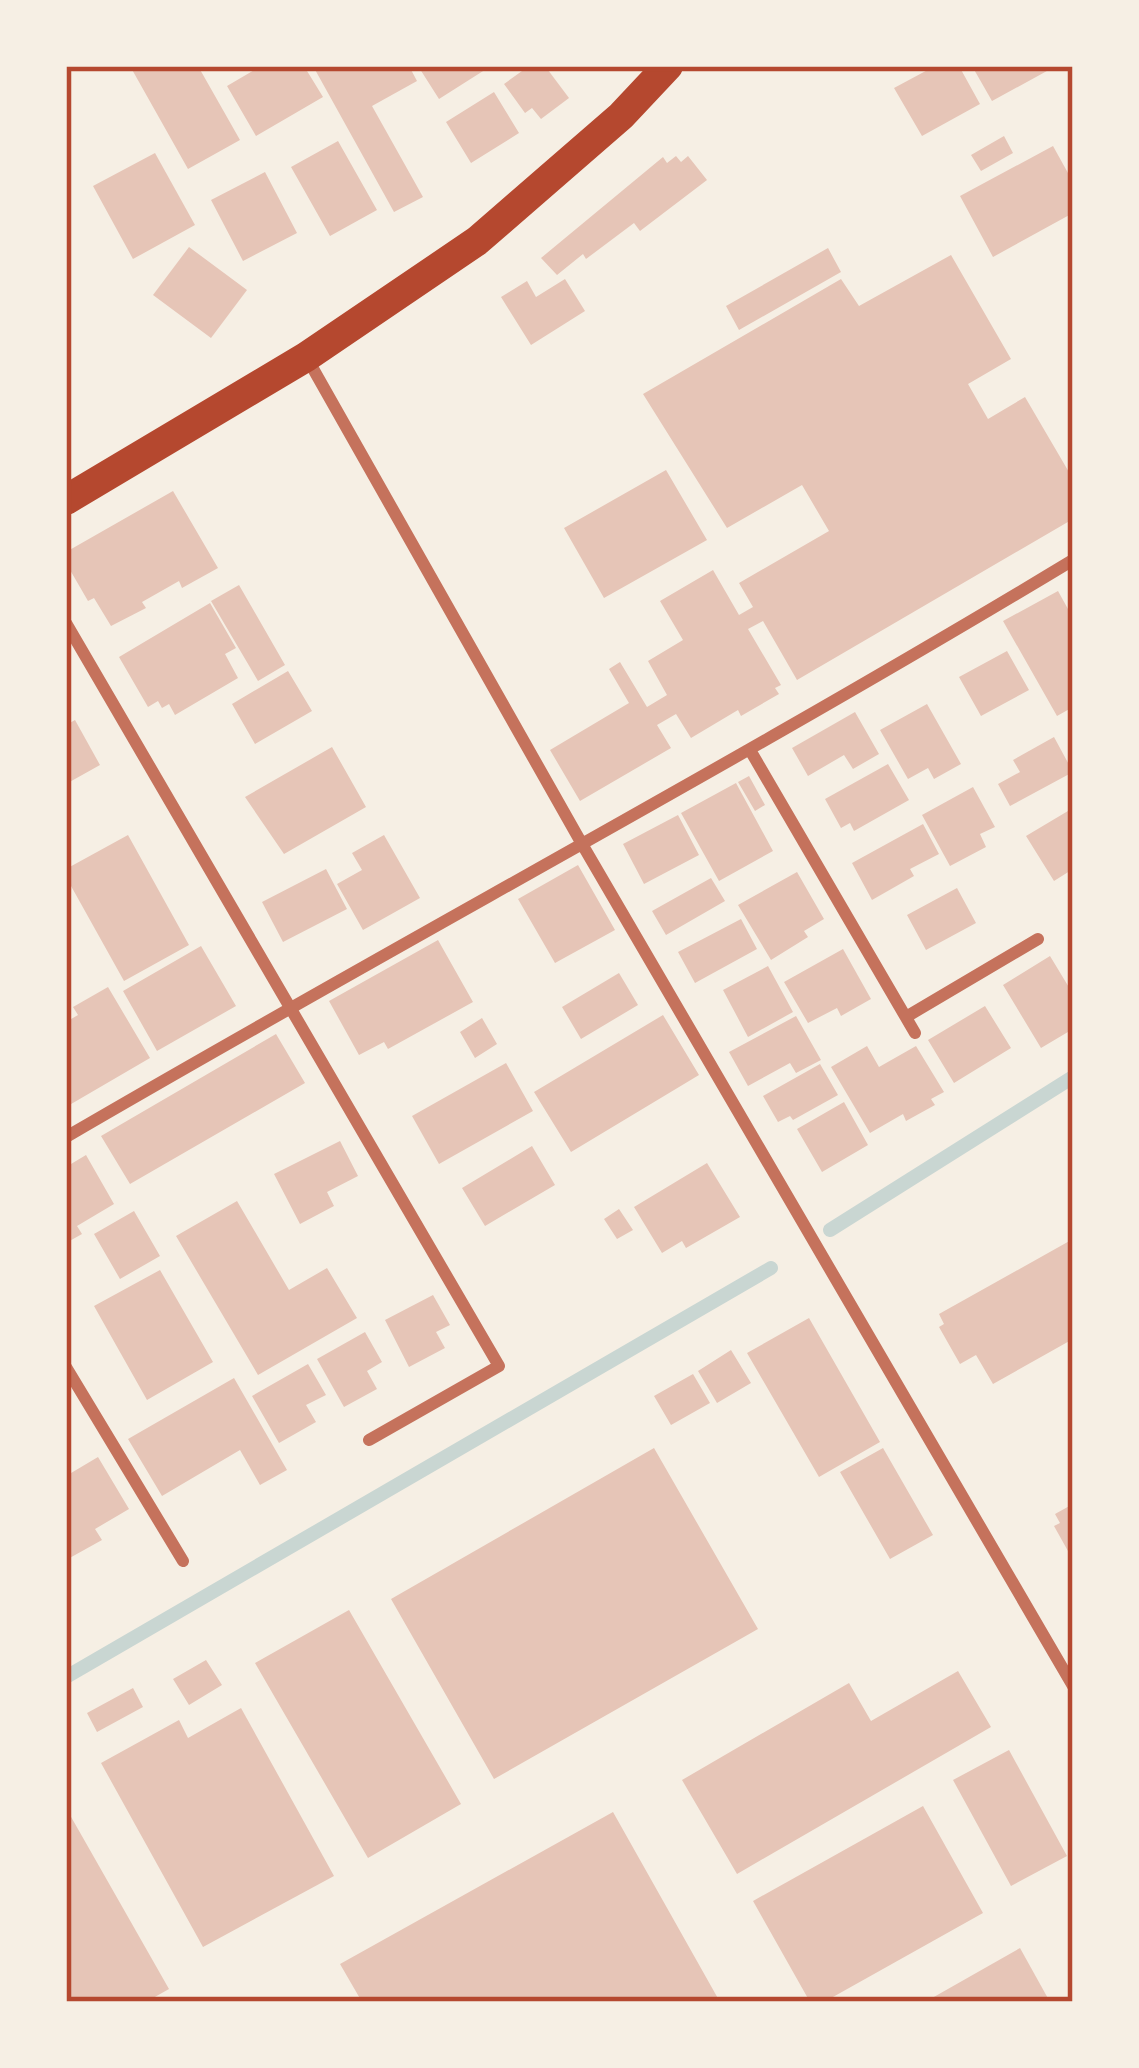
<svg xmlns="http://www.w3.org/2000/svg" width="1139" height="2068" font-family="'PT Sans Narrow',sans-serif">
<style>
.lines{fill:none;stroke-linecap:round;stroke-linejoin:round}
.stream{stroke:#c9d6d2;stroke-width:14}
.building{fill:#e6c5b7}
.minor{stroke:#c5725c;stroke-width:12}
.primary{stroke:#b5482f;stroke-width:30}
.neatline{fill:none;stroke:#b5482f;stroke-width:4.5}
</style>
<rect width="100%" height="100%" fill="#f6efe4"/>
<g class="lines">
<path class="stream" d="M830,1230L1073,1077
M66,1677L771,1268"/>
</g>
<path class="building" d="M130,66H198L240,140L188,169Z
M261,66H304L323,97L256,136L227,86Z
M313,66H409L417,81L372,106L423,197L394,212Z
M418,66H491L439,99Z
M529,66H545L569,98L541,119L532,108L525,113L504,84Z
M935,66H959L980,104L922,136L894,88Z
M972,66H1056L992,101Z
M494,92L519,133L471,163L446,122Z
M1004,136L1013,153L981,171L971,155Z
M338,141L377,210L330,236L291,167Z
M1053,146L1073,182V213L993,257L960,196Z
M155,153L195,225L133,259L93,186Z
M676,156L681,162L688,156L707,180L640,231L634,223L586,259L583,254L557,275L541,258L663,157L667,163Z
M265,172L297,233L243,261L211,200Z
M189,247L247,290L211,338L153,295Z
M828,248L841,272L739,330L726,306Z
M951,255L1011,359L968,384L988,419L1025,397L1073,479V519L797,680L763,621L748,629L781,685L775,688L779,694L741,716L738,710L691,738L676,714L657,725L671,748L580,801L550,750L629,703L609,669L620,662L647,707L667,695L648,661L683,640L660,601L713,570L739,615L753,607L739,583L829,531L802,485L727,528L643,394L841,279L859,306Z
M565,279L585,311L531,345L501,297L527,281L536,297Z
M666,470L707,540L604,598L564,528Z
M173,491L218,568L182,588L179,581L142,602L146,608L111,626L94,598L88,601L66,563V552Z
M239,585L285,665L258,681L211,601Z
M1058,591L1073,618V707L1057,716L1003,621Z
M210,603L236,648L225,654L238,678L175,715L169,704L162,708L158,701L148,707L119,657Z
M1007,651L1029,690L981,716L959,677Z
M288,671L312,711L255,744L232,704Z
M927,704L961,764L934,779L928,768L908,779L880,730Z
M855,712L879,754L853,769L844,755L808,776L792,748Z
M75,720L100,765L66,784V725Z
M1054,737L1073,772L1010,806L998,784L1020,772L1013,760Z
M332,747L366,807L284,854L245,797Z
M888,764L909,800L854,831L850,823L841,828L825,799Z
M749,776L765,805L755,811L738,782Z
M736,783L773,851L719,881L681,813Z
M973,787L995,827L980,834L986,847L950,866L922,815Z
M1073,808V869L1054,881L1026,836Z
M678,815L699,855L644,884L623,844Z
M923,824L939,854L910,869L914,876L872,900L852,863Z
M128,835L189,945L124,981L66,877V869Z
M384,835L420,898L363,930L337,884L362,870L352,853Z
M578,865L615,930L555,963L518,899Z
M326,869L347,909L283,942L262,902Z
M797,872L824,919L804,931L808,937L771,960L738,905Z
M711,878L725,901L666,935L652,911Z
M957,888L976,923L926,950L907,915Z
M741,919L757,949L695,983L678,952Z
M438,940L473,1002L388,1049L384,1042L359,1055L329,1001Z
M201,946L236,1006L157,1051L123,991Z
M843,949L871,999L841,1016L837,1008L808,1023L784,982Z
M1050,956L1073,994V1029L1041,1048L1003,985Z
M768,966L793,1012L748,1037L723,990Z
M619,973L638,1005L581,1039L562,1007Z
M108,987L150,1058L66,1107V1022L78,1015L73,1007Z
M985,1006L1011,1048L954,1083L928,1040Z
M663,1015L699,1075L571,1152L534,1092Z
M796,1016L821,1060L796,1073L790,1063L748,1086L729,1052Z
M482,1018L497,1044L475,1058L460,1032Z
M276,1034L305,1083L130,1184L101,1136Z
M867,1046L879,1067L916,1046L944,1092L931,1099L935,1105L906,1121L903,1114L870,1133L831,1067Z
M506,1063L533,1111L439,1164L412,1116Z
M820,1064L838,1095L793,1120L790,1116L778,1122L763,1096Z
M844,1102L868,1145L822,1172L797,1129Z
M340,1141L358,1176L327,1192L334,1206L300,1224L274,1174Z
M532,1146L555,1185L485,1226L462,1188Z
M86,1155L114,1204L77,1226L82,1234L66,1243V1167Z
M707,1163L740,1217L686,1248L682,1241L662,1253L634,1207Z
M237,1201L289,1290L327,1268L357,1318L258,1375L176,1236Z
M619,1209L633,1230L617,1239L604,1219Z
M134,1211L160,1256L120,1279L94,1234Z
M1073,1239V1339L993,1384L976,1355L960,1364L939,1327L944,1324L939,1314Z
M160,1270L213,1362L147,1400L94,1306Z
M433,1295L450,1325L436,1332L445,1348L409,1367L385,1320Z
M809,1318L880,1442L819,1477L747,1353Z
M365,1332L382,1362L367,1371L377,1389L344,1407L317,1359Z
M731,1350L751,1383L717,1403L698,1371Z
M308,1364L326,1395L306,1405L316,1422L279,1443L252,1396Z
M693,1374L710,1403L671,1425L654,1396Z
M234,1378L287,1470L260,1485L240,1450L162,1496L128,1439Z
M654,1448L758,1629L494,1779L391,1599Z
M883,1448L933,1535L890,1559L840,1472Z
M98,1457L129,1509L95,1529L102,1540L66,1560V1476Z
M1073,1504V1560L1054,1526L1060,1523L1055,1514Z
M349,1610L461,1804L368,1858L255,1663Z
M206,1660L222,1685L189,1705L173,1679Z
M958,1671L991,1727L737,1874L682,1780L849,1683L871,1721Z
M133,1688L143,1707L97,1732L87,1713Z
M241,1708L334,1876L203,1947L101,1763L179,1720L188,1738Z
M1009,1750L1067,1856L1011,1886L953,1780Z
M923,1806L983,1913L824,2002H810L753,1901Z
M66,1808L169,1989L146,2002H66Z
M613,1812L720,2002H362L340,1964Z
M1020,1948L1050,2002H925Z"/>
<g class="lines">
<path class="minor" d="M307,358L582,844L1073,1686
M66,623L499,1366L369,1440
M750,750L915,1033
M906,1017L1038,939
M66,1137C400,942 742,760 1073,560
M66,1367L183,1561"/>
<path class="primary" d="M66,500L306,357L477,241L621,116L668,66"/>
</g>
<rect width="1139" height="2068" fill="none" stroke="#f6efe4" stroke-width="138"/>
<rect x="69" y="69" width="1001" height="1930" class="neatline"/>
</svg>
